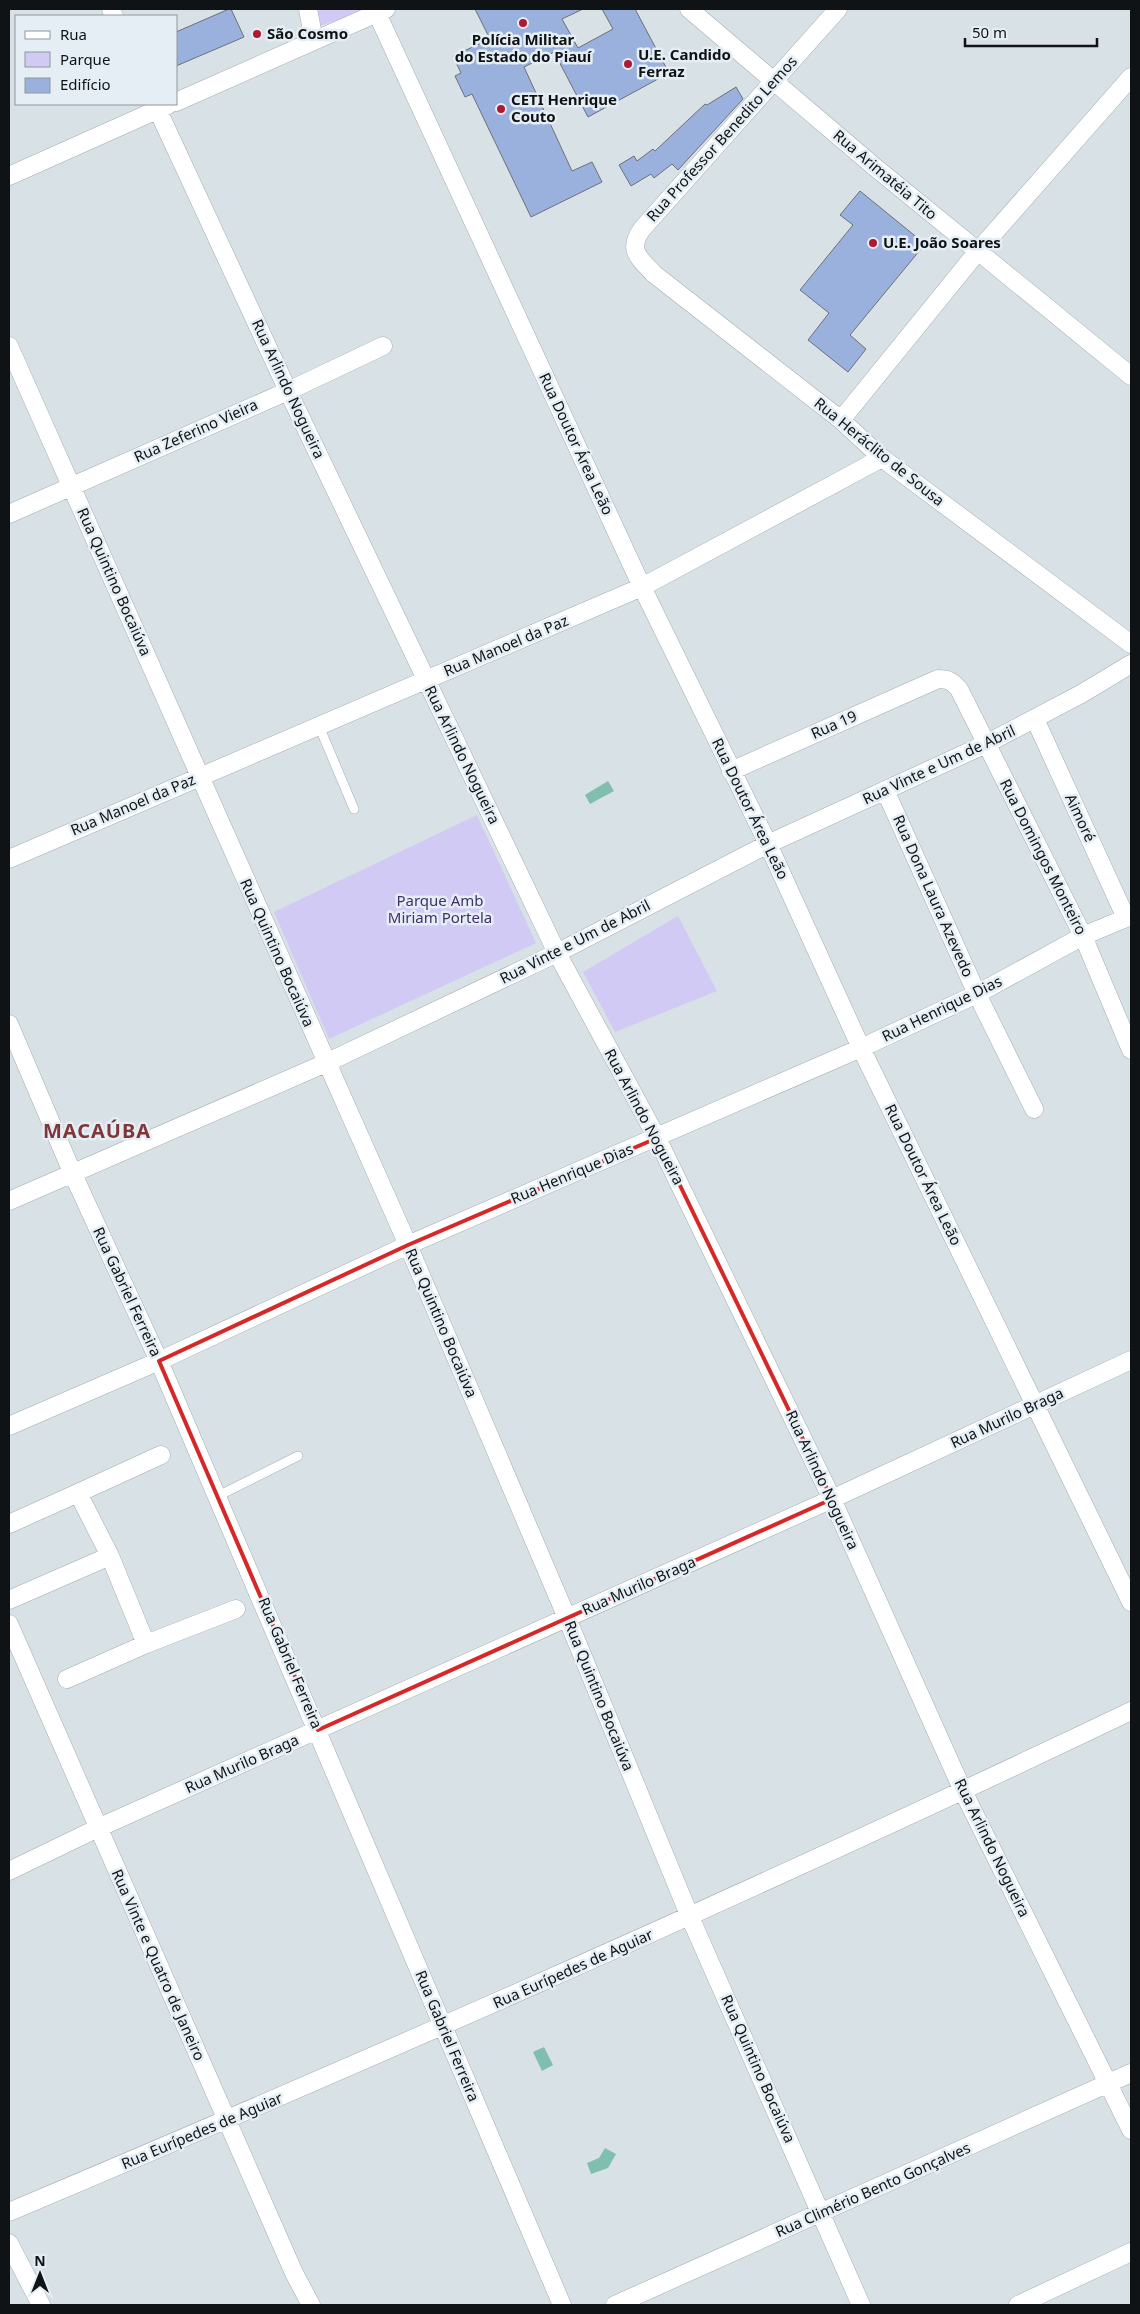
<svg xmlns="http://www.w3.org/2000/svg" width="1140" height="2314" font-family="'Noto Sans',sans-serif">
<style>
.green{fill:#d1caf5}
.water{fill:#80beaf}
.building{fill:#9bb1dd;stroke:#6d7078}
.lines{fill:none;stroke-linecap:round;stroke-linejoin:round}
.lane-casing{stroke:#a4acb2;stroke-width:10}
.street-casing{stroke:#a4acb2;stroke-width:19}
.lane{stroke:#fff;stroke-width:9}
.street{stroke:#fff;stroke-width:18}
.marked{fill:none;stroke:#d62828;stroke-width:4;stroke-linejoin:round}
.poi-dot{fill:#ae1a33;stroke:#e5eef4;stroke-width:2}
.labels{text-anchor:middle;stroke-width:5;stroke-linejoin:round;paint-order:stroke}
.poi-label{font-size:15px;font-weight:bold;fill:#101315;stroke:#e5eef4;text-anchor:start}
.street-label{font-size:15px;fill:#101315;stroke:#e5eef4}
.park-label{font-size:15px;fill:#40316b;stroke:#e5eef4}
.district-label{font-size:20px;font-weight:bold;letter-spacing:1px;fill:#7f373a;stroke:#e5eef4}
</style>
<rect width="100%" height="100%" fill="#d8e1e6"/>
<path class="green" d="M316,9H364L365,11L319,26Z
M477,815L536,943L329,1039L274,912Z
M678,916L717,991L615,1032L583,972Z"/>
<path class="water" d="M608,781L614,791L590,804L585,795Z
M544,2047L553,2065L542,2071L533,2052Z
M605,2148L616,2154L608,2168L591,2174L587,2163L599,2158Z"/>
<path class="building" d="M229,9H231L244,37L176,66V32Z
M475,9H583L562,19L578,48L613,29L602,9H635L669,73L588,117L554,52L524,67L572,171L592,162L602,182L531,217L472,94L465,97L455,76L461,73L453,56L490,39Z
M736,87L743,99L678,170L672,164L654,178L651,174L631,186L619,165L634,156L637,161L653,149L655,151L705,104L707,105Z
M860,191L925,244L850,335L866,349L848,372L808,340L829,313L800,290L853,225L840,215Z"/>
<g class="lines">
<g class="lane-casing">
<path id="lane" d="M319,726L354,809
M218,1496L298,1456"/>
</g>
<g class="street-casing">
<path id="street" d="M111,9L114,16
M308,9L314,41
M375,9L642,587L768,844L861,1048L1131,1602
M689,9L876,168L1131,376
M838,9L642,229C627,250 639,258 654,274L841,420L882,458L1131,644
M176,102L386,9
M155,104L288,391L557,953L657,1138L832,1499L963,1791L1131,2130
M9,176L168,105
M9,346L408,1245L567,1618L690,1917L861,2305
M841,420L978,251L1131,77
M9,514L288,391L383,346
M1035,719L1126,918
M731,771L938,679C948,679 952,681 959,689L1083,936L1131,1050
M885,790L977,994L1034,1109
M9,859L642,587L882,458
M9,1024L72,1172L159,1361L562,2305
M9,1201L326,1063L557,953L768,844L986,744L1081,694L1131,664
M9,1426L159,1361L408,1245L861,1048L977,994L1083,936L1131,916
M9,1524L78,1493
M110,1556L78,1493L161,1455
M9,1600L110,1556L146,1644
M9,1624L294,2273L311,2305
M67,1679L146,1644L236,1609
M9,1871L98,1828L832,1499L1131,1360
M9,2212C386,2053 761,1888 1131,1711
M9,2243L41,2305
M615,2305L1131,2073
M1018,2305L1131,2252"/>
</g>
<use href="#lane" class="lane"/>
<use href="#street" class="street"/>
</g>
<path class="marked" d="M657,1138L832,1499L318,1730L159,1361L408,1245Z"/>
<g class="poi-dot">
<circle cx="523" cy="23" r="5"/>
<circle cx="257" cy="34" r="5"/>
<circle cx="628" cy="64" r="5"/>
<circle cx="501" cy="109" r="5"/>
<circle cx="873" cy="243" r="5"/>
</g>
<g class="labels">
<g class="poi-label">
<text x="267" y="39">São Cosmo</text>
<text x="523" y="45" text-anchor="middle">Polícia Militar<tspan x="523" dy="17">do Estado do Piauí</tspan></text>
<text x="638" y="60">U.E. Candido<tspan x="638" dy="17">Ferraz</tspan></text>
<text x="511" y="105">CETI Henrique<tspan x="511" dy="17">Couto</tspan></text>
<text x="883" y="248">U.E. João Soares</text>
</g>
<g class="street-label">
<text transform="translate(722 139) rotate(-48)" y="5">Rua Professor Benedito Lemos</text>
<text transform="translate(885 175) rotate(40)" y="5">Rua Arimatéia Tito</text>
<text transform="translate(288 389) rotate(65)" y="5">Rua Arlindo Nogueira</text>
<text transform="translate(196 431) rotate(-24)" y="5">Rua Zeferino Vieira</text>
<text transform="translate(576 444) rotate(65)" y="5">Rua Doutor Área Leão</text>
<text transform="translate(879 452) rotate(39)" y="5">Rua Heráclito de Sousa</text>
<text transform="translate(114 582) rotate(66)" y="5">Rua Quintino Bocaiúva</text>
<text transform="translate(506 646) rotate(-23)" y="5">Rua Manoel da Paz</text>
<text transform="translate(834 725) rotate(-24)" y="5">Rua 19</text>
<text transform="translate(462 755) rotate(64)" y="5">Rua Arlindo Nogueira</text>
<text transform="translate(939 765) rotate(-25)" y="5">Rua Vinte e Um de Abril</text>
<text transform="translate(133 805) rotate(-23)" y="5">Rua Manoel da Paz</text>
<text transform="translate(750 809) rotate(64)" y="5">Rua Doutor Área Leão</text>
<text transform="translate(1080 818) rotate(65)" y="5">Aimoré</text>
<text transform="translate(1043 857) rotate(63)" y="5">Rua Domingos Monteiro</text>
<text transform="translate(933 896) rotate(66)" y="5">Rua Dona Laura Azevedo</text>
<text transform="translate(575 942) rotate(-27)" y="5">Rua Vinte e Um de Abril</text>
<text transform="translate(277 953) rotate(66)" y="5">Rua Quintino Bocaiúva</text>
<text transform="translate(942 1009) rotate(-26)" y="5">Rua Henrique Dias</text>
<text transform="translate(644 1117) rotate(62)" y="5">Rua Arlindo Nogueira</text>
<text transform="translate(572 1174) rotate(-23)" y="5">Rua Henrique Dias</text>
<text transform="translate(923 1175) rotate(64)" y="5">Rua Doutor Área Leão</text>
<text transform="translate(127 1292) rotate(65)" y="5">Rua Gabriel Ferreira</text>
<text transform="translate(441 1323) rotate(67)" y="5">Rua Quintino Bocaiúva</text>
<text transform="translate(1007 1418) rotate(-25)" y="5">Rua Murilo Braga</text>
<text transform="translate(822 1480) rotate(65)" y="5">Rua Arlindo Nogueira</text>
<text transform="translate(639 1586) rotate(-24)" y="5">Rua Murilo Braga</text>
<text transform="translate(290 1663) rotate(67)" y="5">Rua Gabriel Ferreira</text>
<text transform="translate(599 1696) rotate(68)" y="5">Rua Quintino Bocaiúva</text>
<text transform="translate(242 1764) rotate(-24)" y="5">Rua Murilo Braga</text>
<text transform="translate(992 1848) rotate(64)" y="5">Rua Arlindo Nogueira</text>
<text transform="translate(158 1965) rotate(66)" y="5">Rua Vinte e Quatro de Janeiro</text>
<text transform="translate(573 1969) rotate(-24)" y="5">Rua Eurípedes de Aguiar</text>
<text transform="translate(447 2036) rotate(67)" y="5">Rua Gabriel Ferreira</text>
<text transform="translate(758 2069) rotate(66)" y="5">Rua Quintino Bocaiúva</text>
<text transform="translate(202 2131) rotate(-23)" y="5">Rua Eurípedes de Aguiar</text>
<text transform="translate(873 2190) rotate(-24)" y="5">Rua Climério Bento Gonçalves</text>
</g>
<g class="park-label">
<text x="440" y="906">Parque Amb<tspan x="440" dy="17">Miriam Portela</tspan></text>
</g>
<g class="district-label">
<text x="97" y="1138">MACAÚBA</text>
</g>
</g>
<rect width="1140" height="2314" fill="none" stroke="#101315" stroke-width="20"/>
<rect x="15" y="15" width="162" height="90" fill="#e5eef4" stroke="#90969b"/>
<rect x="25" y="31" width="25" height="8" fill="#ffffff" stroke="#90969b"/>
<text x="60" y="40" font-size="15" fill="#101315">Rua</text>
<rect x="25" y="52" width="25" height="15" fill="#d1caf5" stroke="#90969b"/>
<text x="60" y="65" font-size="15" fill="#101315">Parque</text>
<rect x="25" y="78" width="25" height="15" fill="#9bb1dd" stroke="#90969b"/>
<text x="60" y="90" font-size="15" fill="#101315">Edifício</text>
<g transform="translate(40 2274)" stroke="#e5eef4" stroke-width="4" paint-order="stroke">
<path d="M0-4L9 19L0 12L-9 19Z" fill="#101315"/>
<text y="-8" font-size="14" font-weight="bold" text-anchor="middle" fill="#101315">N</text>
</g>
<path d="M965 38v8h132v-8" fill="none" stroke="#101315" stroke-width="2.5"/>
<text x="972" y="38" font-size="15" fill="#101315" stroke="#e5eef4" stroke-width="4" paint-order="stroke">50 m</text>
</svg>
